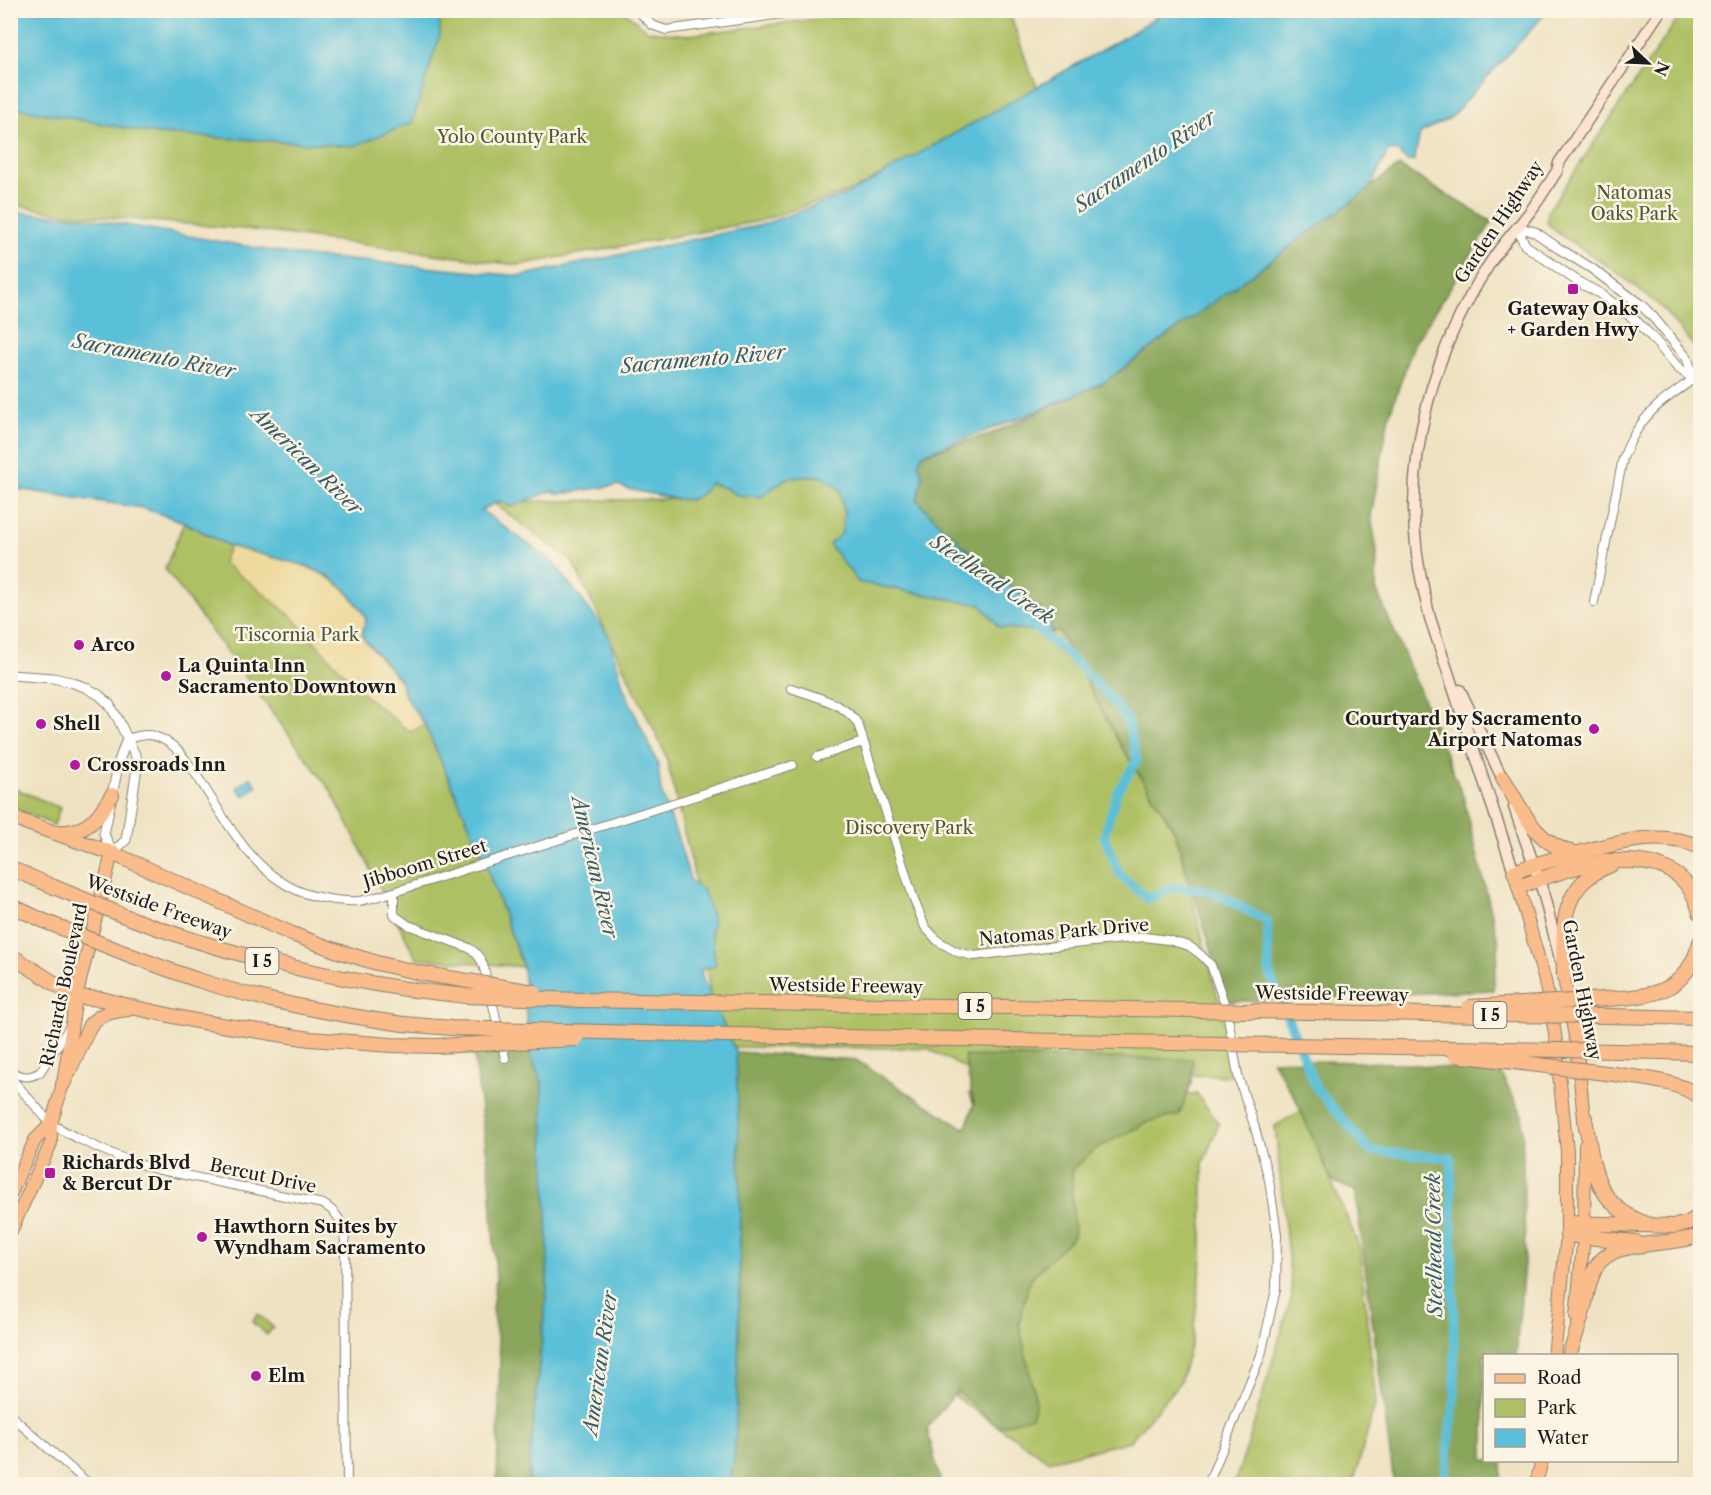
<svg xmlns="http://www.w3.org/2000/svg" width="1711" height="1495" font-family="'Libre Caslon Text',serif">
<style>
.green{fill:#adc064;stroke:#646e40;stroke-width:1.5}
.forest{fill:#8aa65a;stroke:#53613b;stroke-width:1.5}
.sand{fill:#eeda9e;stroke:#857b5d;stroke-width:1.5}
.water{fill:#5abfd8;stroke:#3b6e7a;stroke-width:1.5}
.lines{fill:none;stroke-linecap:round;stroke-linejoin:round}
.canal{stroke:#5abfd8;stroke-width:9}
.minor-casing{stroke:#867f6f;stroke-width:10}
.tertiary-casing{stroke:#867f6f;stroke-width:11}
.secondary-casing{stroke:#867f6f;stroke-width:13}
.primary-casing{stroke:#867f6f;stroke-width:14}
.motorway-casing{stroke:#867f6f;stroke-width:16}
.minor{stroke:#fff;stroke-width:8}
.tertiary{stroke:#fff;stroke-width:9}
.secondary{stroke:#fde4d1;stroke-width:10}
.primary{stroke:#fabc8b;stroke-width:12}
.motorway{stroke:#fabc8b;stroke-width:14}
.motorway-bridge-casing{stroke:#867f6f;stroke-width:16;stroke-linecap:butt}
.motorway-bridge{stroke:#fabc8b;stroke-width:14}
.poi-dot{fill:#b5179e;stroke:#fcf5e5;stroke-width:2}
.labels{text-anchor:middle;stroke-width:5;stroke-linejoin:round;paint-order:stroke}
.shield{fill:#fcf5e5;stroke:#5f5d58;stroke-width:1.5}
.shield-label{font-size:16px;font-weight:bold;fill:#1c1c1c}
.park-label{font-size:18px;fill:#4f5535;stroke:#fcf5e5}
.street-label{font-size:18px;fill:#1c1c1c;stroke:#fcf5e5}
.poi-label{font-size:18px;font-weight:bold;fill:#1c1c1c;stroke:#fcf5e5;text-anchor:start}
.water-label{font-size:20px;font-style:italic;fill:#355d67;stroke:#fcf5e5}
</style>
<rect width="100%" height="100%" fill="#fcf5e5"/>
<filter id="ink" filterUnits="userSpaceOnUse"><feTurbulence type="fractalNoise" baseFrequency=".0167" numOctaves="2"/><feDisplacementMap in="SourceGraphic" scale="12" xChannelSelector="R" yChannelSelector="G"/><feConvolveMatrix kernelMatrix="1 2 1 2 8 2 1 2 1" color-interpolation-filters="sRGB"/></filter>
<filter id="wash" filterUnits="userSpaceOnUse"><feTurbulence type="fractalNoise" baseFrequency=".008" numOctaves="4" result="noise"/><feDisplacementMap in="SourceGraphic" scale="24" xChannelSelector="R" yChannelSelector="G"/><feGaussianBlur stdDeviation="1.35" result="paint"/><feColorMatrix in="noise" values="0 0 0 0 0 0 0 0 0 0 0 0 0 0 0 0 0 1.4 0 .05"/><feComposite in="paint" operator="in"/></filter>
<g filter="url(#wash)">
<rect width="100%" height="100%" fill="#efe2c2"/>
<path class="green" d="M623,10L648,31L688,35L881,11H1009L1029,69L1039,90L856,189L759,221L518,265L245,229L60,213L11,204L10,11Z
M1683,11H1700V352L1697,350L1660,306L1611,268L1555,231L1547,222L1548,211Z
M822,476L840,490L844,511L842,533L858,582L981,605L1000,627L1051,633L1059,631L1121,746L1175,831L1238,1076L970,1071L927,1048L717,1047L693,869L665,753L572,561L492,502L676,499L690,500L710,483L725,488L737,495L761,497L787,478Z
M184,522L229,546L251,552L409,703L425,725L480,849L523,967L416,958L331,791L165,569Z
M10,786L60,808L54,825L11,808Z
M969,1093L1197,1094L1219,1124L1203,1163L1202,1258L1193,1336L1180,1382L1130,1441L1049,1461L955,1397L992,1310L1016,1210Z
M1301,1111L1359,1246L1376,1401L1353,1484H1234L1247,1447L1292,1296L1275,1126Z
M258,1314L273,1327L267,1335L252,1322Z"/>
<path class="forest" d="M1399,166L1492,222L1414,344L1389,416L1371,516L1377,550L1376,589L1426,705L1463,796L1499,944L1493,990L1227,1002L1175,831L1121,746L1059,631L1051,633L1050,617C1002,582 957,544 917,500L923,476L918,463L923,454L993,433L1104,382Z
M504,1051L529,1052L542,1082L548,1246L547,1289L529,1465V1484H497L500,1355L492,1309L496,1280L490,1179L474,1055Z
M736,1052L856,1060L965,1129L974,1104L964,1056L1193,1059L1191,1084L1179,1115L1148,1122L1096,1149L1073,1169L1072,1187L1074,1236L1030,1279L1019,1323L1036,1402L1031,1417L999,1427L957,1391L927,1428L941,1484H730C736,1441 736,1397 738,1353C742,1252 739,1153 736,1052Z
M1272,1060L1399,1063L1501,1074L1522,1114L1525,1252L1516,1355L1484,1356V1460L1503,1461L1500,1484H1394L1355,1191L1332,1181L1295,1098Z"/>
<path class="sand" d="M229,546C273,558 323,561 354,600C358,606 365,612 366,620C366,626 362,631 363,638L400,680L405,696L425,725L410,732L360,691L292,617L262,592L223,563Z"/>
<path class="water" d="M10,11H439L440,35L412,123L354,146L158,134L11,107Z
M1166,11H1548L1450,118L1420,133L1414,161H1407L1398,152L1389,150L1369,189L1104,382L1028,415L923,454L918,463L923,476L917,500C957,544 1002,582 1050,617L1051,633L999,627L981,605L858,582L829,544L842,533L844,511L840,490L822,476L787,478L761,497L737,495L725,488L710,483L703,493L690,500L676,499L628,489L618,485L559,494L552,491L511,507L500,501L481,510L553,562L608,634L624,689L658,765L661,792L678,839L691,882L704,891L713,920L711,930L716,965L701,970L703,980L736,1052L740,1186L739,1330L735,1449L730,1484H529V1465L547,1289L548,1246L542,1082L529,1052L523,967L480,849L425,725L405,696L400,680L363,638L362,633L366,620L363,612L347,591L331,578L307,566L229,546L184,522L143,508L11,488L10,212L82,217L296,255L520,276L761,225L848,194L1130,34Z
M250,777L257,786L244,796L237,788Z"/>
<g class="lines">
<path class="canal" d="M1033,626L1066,653L1108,695L1127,719L1137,760L1117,793L1104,836L1120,875L1148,899L1172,887L1209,890L1267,921L1269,972L1316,1088L1370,1151L1451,1158L1455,1396L1444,1484"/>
</g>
</g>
<g filter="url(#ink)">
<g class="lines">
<g class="minor-casing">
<path id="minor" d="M637,10L652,25L666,30L812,10
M1594,602L1623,458C1629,442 1639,424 1652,411C1666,397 1685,386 1700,374
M791,688C815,697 844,702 858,724L914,900L925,927L938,941L957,952L974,956L1063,945L1144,937L1168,940L1189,946L1200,954L1211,965L1227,1011L1238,1076L1255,1128L1269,1180L1277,1234L1276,1289L1261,1355L1208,1484
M127,739C135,737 146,733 154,736C176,742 187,761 199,779C231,828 259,887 323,898C334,900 347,902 359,901C371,899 383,895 394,892L793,765
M817,757L863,742
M394,892V915L408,925L469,948C484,957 484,969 488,985
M491,996L505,1058
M10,1071C21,1077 29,1079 40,1072L69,1028
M10,1077L51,1124L77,1138L103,1150L132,1162L156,1169L323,1204C339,1213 344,1225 345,1242L347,1484
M10,1415L89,1484"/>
</g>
<g class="tertiary-casing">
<path id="tertiary" d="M1517,227L1525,245L1580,283L1599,293L1633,318L1652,337L1678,368L1694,379L1700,387
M1517,227L1535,232L1558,248L1591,268L1641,305L1653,317L1687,358L1694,379
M10,675L53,678L71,682L87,688L99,695L109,704L118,719L138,761L126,840L112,853L104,834L119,761L127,739"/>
</g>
<g class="secondary-casing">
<path id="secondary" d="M1460,690L1505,784
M1514,807L1543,892L1560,959
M1514,872L1430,618C1425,597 1420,576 1417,555C1404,452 1434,350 1490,263C1501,245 1516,230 1529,213C1539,200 1548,185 1557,171L1559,163L1661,10"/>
</g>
<g class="primary-casing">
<path id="primary" d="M1514,872L1545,981L1555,1033L1567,1151V1235L1554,1356
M1564,978L1576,1042L1585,1128
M10,1195L35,1140L51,1124
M10,1233L51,1143V1124L63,1084L76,997L112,853
M1576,1316L1584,1236L1585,1145
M1536,1484L1542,1460"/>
</g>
<g class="motorway-casing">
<path id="motorway" d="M1503,778C1521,808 1536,846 1575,853
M10,817L112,853L292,934L335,950L377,963L420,973
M59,832C88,834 98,817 112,795
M10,868L54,887
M1514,872C1536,863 1559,858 1582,852C1621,842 1661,830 1700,847
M1519,887C1544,877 1574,867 1600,862C1607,860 1616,861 1623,861C1662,861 1690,873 1700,913
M10,905L44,921
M122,915C215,951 307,974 406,989
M127,954C151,963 176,973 201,981C266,1002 335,1014 403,1024
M10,955L76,997L102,999L136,1008L196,1021L310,1039L391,1045L436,1046
M1564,978C1563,931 1557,885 1611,865
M1606,999C1652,996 1686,994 1700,942
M1609,1016L1700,1018
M1618,1051L1700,1053
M1614,1074C1643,1079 1676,1080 1700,1097
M63,1084L90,1025C101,1013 112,1011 128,1009
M1585,1118C1594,1170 1594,1209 1654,1226
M1568,1223L1675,1226L1688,1223L1700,1216
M1567,1235L1636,1242
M1569,1356C1574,1341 1579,1326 1583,1311C1590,1284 1590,1257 1622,1249C1648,1242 1675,1243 1700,1236"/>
</g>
<use href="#minor" class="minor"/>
<use href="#tertiary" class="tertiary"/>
<use href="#secondary" class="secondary"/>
<use href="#primary" class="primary"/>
<use href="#motorway" class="motorway"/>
<g class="motorway-bridge-casing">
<path id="motorway-bridge" d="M54,887L122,915
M44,921L127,954
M420,973L534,992
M406,989L466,996L580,1000L1490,1015L1609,1016
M1469,1007L1606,999
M403,1024L452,1028L676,1034L1618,1051
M436,1046L576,1039
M1455,1055L1614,1074"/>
</g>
<use href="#motorway-bridge" class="motorway-bridge"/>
</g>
</g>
<g class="poi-dot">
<rect x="1567" y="283" width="12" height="12" rx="3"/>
<circle cx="79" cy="645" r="6"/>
<circle cx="166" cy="676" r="6"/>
<circle cx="41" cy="724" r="6"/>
<circle cx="1594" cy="729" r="6"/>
<circle cx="75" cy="765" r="6"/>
<rect x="44" y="1167" width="12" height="12" rx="3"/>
<circle cx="202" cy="1237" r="6"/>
<circle cx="256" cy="1376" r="6"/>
</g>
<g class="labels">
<g class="shield">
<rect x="245.5" y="948" width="33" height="26" rx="4.5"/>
<rect x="958.5" y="993" width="33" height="26" rx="4.5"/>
<rect x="1473.5" y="1002" width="33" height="26" rx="4.5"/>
</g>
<g class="shield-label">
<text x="262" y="967">I 5</text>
<text x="975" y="1012">I 5</text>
<text x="1490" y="1021">I 5</text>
</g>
<g class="park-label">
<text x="512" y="143">Yolo County Park</text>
<text x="1634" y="199">Natomas<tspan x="1634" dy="21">Oaks Park</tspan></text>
<text x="297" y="641">Tiscornia Park</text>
<text x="909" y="834">Discovery Park</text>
</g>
<g class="street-label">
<text transform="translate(1499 222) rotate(-56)" y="6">Garden Highway</text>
<text transform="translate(425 864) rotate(-17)" y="6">Jibboom Street</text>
<text transform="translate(159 907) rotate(20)" y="6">Westside Freeway</text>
<text transform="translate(1064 932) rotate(-5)" y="6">Natomas Park Drive</text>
<text transform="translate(64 985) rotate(-78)" y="6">Richards Boulevard</text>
<text transform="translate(846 986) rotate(1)" y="6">Westside Freeway</text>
<text transform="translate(1582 990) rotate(79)" y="6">Garden Highway</text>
<text transform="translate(1332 994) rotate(1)" y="6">Westside Freeway</text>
<text transform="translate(263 1176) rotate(12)" y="6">Bercut Drive</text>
</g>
<g class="poi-label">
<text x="1573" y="315" text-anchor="middle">Gateway Oaks<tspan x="1573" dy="21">+ Garden Hwy</tspan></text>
<text x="91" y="651">Arco</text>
<text x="178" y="672">La Quinta Inn<tspan x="178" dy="21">Sacramento Downtown</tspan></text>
<text x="1582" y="725" text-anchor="end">Courtyard by Sacramento<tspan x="1582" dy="21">Airport Natomas</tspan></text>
<text x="53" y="730">Shell</text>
<text x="87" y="771">Crossroads Inn</text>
<text x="62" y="1169">Richards Blvd<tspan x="62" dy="21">&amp; Bercut Dr</tspan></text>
<text x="214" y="1233">Hawthorn Suites by<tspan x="214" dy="21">Wyndham Sacramento</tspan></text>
<text x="268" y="1382">Elm</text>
</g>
<g class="water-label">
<text transform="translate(1145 161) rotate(-34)" y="7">Sacramento River</text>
<text transform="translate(154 356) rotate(11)" y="7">Sacramento River</text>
<text transform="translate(703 359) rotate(-5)" y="7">Sacramento River</text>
<text transform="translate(307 461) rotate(44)" y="7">American River</text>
<text transform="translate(992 579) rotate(34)" y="7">Steelhead Creek</text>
<text transform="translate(595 867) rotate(77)" y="7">American River</text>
<text transform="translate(1434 1245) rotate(-91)" y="7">Steelhead Creek</text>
<text transform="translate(600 1363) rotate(-82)" y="7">American River</text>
</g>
</g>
<rect width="1711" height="1495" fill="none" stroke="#fcf5e5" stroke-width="36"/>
<rect x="1483" y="1354" width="195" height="108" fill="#fcf5e5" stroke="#a29e95" stroke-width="1.5"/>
<rect x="1495" y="1374" width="30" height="9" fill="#fabc8b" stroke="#a29e95" stroke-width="1.5"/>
<text x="1537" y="1384" font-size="18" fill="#1c1c1c">Road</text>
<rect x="1495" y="1399" width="30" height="18" fill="#adc064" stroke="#a29e95" stroke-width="1.5"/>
<text x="1537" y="1414" font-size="18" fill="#1c1c1c">Park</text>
<rect x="1495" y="1429" width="30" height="18" fill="#5abfd8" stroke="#a29e95" stroke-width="1.5"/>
<text x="1537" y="1444" font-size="18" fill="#1c1c1c">Water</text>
<g transform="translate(1648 63) rotate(113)" stroke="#fcf5e5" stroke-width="4.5" paint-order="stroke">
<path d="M0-4.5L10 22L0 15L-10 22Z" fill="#1c1c1c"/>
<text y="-9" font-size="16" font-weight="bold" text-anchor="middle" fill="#1c1c1c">N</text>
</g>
</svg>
